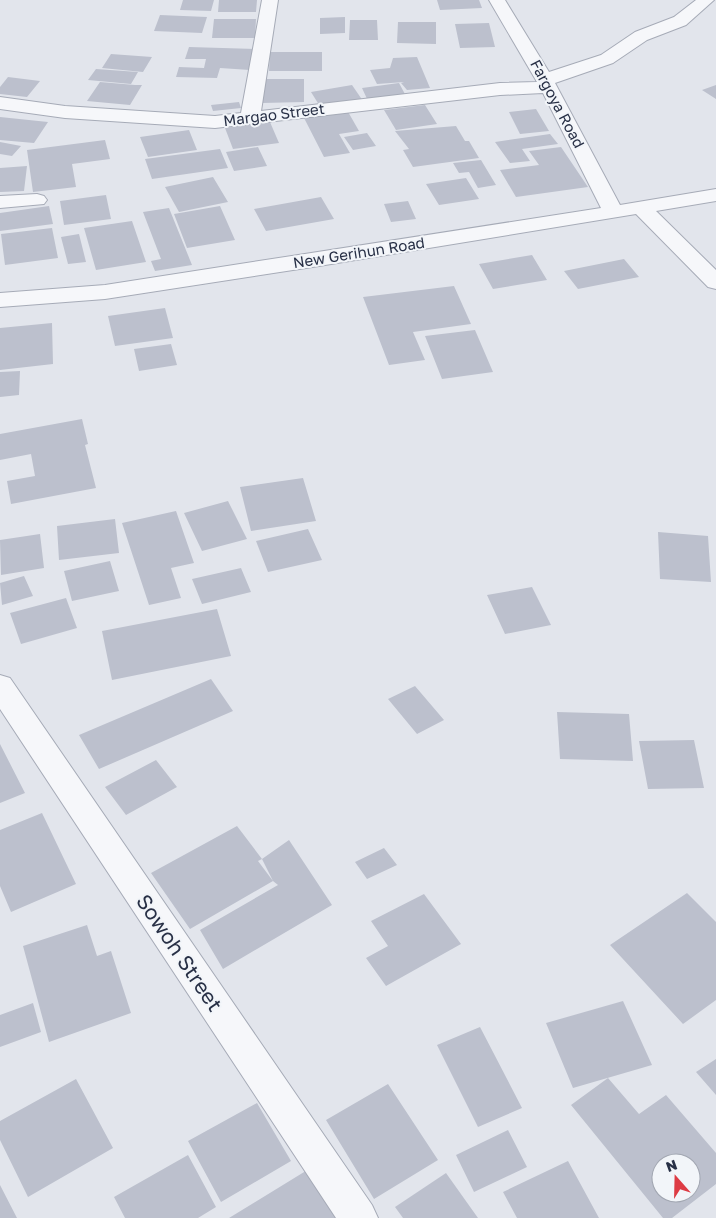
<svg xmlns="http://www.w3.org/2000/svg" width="716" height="1218" font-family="'Golos Text',sans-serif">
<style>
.building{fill:#bcc0cd;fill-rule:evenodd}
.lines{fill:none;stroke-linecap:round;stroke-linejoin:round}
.minor-casing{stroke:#a6abb7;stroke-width:2}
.minor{fill:#f6f7fa;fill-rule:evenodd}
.labels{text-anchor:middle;stroke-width:4;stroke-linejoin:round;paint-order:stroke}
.far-street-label{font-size:15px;fill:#283046;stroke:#f2f5f9}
.near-street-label{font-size:21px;fill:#283046;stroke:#f2f5f9}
</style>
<rect width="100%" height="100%" fill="#e2e5ec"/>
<path class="building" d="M183,0H214L211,11L180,10Z
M219,0H257L256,12H218Z
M437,0H479L482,8L440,10Z
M160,15L207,17L202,33L154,31Z
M345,17V33L320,34V18Z
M214,19H256L255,38H212Z
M350,20H377L378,40H349Z
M398,22H436V44L397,43Z
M489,23L495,47L460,48L455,24Z
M189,47L256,49L250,70L220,68L217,78L176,77L179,67L204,68L206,59H185Z
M270,52H322V71H269Z
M111,54L152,57L143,72L102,68Z
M417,57L430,88L407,90L401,83L404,82L377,84L370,70L390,68L393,58Z
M96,69L138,72L131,84L88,80Z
M8,77L40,81L27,97L0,94V87Z
M263,79H304V102L262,103Z
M100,82L135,85H142L130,105L87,101Z
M399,83L406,96L368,101L362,88Z
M352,85L363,101L321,108L311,92Z
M716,85V99L702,90Z
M239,102L241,108L213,111L211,105Z
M425,105L437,124L396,130L384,110Z
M536,109L549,131L520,134L509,112Z
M347,110L359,131L339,134L350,153L324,157L303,116Z
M0,117L48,122L34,143L0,140Z
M270,122L279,143L233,149L225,128Z
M456,126L465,141H469L479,158L413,167L403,150L409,149L395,131Z
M189,130L197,150L148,157L140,137Z
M367,133L376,146L353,150L344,137Z
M550,134L558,144L522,149L530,161L510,163L495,142Z
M105,140L110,159L72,164L76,187L33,192L27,150Z
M0,142L21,146L12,156L0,154Z
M258,147L267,166L234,171L226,152Z
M561,147L588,187L516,197L500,170L539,165L529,151Z
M220,149L228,168L152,179L145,159Z
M481,160L496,185L478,188L469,172L459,173L453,163Z
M27,166L24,191L0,192V168Z
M213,177L228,202L179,212L165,187Z
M466,178L479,199L439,205L426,184Z
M106,195L111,219L64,225L60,201Z
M321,197L334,219L266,231L254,209Z
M408,201L416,219L391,222L384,204Z
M49,206L53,224L0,231V213Z
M220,206L235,240L187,248L174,214Z
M169,208L192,265L155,271L151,261L161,259L143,212Z
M132,221L146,262L96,270L84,228Z
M52,228L58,258L5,265L1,234Z
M79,234L86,262L68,264L61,237Z
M532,255L547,280L493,289L479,264Z
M624,259L639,277L578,289L564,271Z
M454,286L471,324L413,332L425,360L389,365L363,297Z
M165,308L173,338L115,346L108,316Z
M52,323L53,364L0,370V328Z
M475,330L493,372L442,379L425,336Z
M171,344L177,365L139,371L134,349Z
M20,371L19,395L0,397V372Z
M82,419L88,444L85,445L96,488L11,504L7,481L35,476L31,454L0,460V434Z
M303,478L316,521L251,531L240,487Z
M228,501L247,539L202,551L184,513Z
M176,511L194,563L171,568L181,598L149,605L122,523Z
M115,519L119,553L59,560L57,526Z
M308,529L322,560L268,572L256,541Z
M658,532L708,536L711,582L660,579Z
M40,534L44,568L1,575L0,540Z
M110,561L119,591L72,601L64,571Z
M241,568L251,592L202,604L192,579Z
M24,576L33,596L2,605L0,583Z
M532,587L551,625L505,634L487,595Z
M66,598L77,628L21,644L10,613Z
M217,609L231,656L112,680L102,631Z
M211,679L233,711L99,769L79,735Z
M415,686L444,720L417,734L388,699Z
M557,712L629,714L633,761L560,759Z
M694,740L704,788L648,789L639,741Z
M0,744L25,793L0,803Z
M156,760L177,787L126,815L105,787Z
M42,813L76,884L11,912L0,886V830Z
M237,826L262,859L258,861L273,881L262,859L289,840L332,905L223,969L200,930L278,885L273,881L190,929L151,873Z
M384,848L397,865L367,879L355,862Z
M687,893L716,922V1000L683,1024L610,945Z
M424,894L461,944L386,986L366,958L388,946L371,921Z
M87,925L97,956L111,951L131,1013L49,1042L23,946Z
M623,1001L652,1065L573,1088L546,1023Z
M33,1003L41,1032L0,1047V1015Z
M480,1027L522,1108L478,1127L437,1045Z
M716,1059V1095L696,1072Z
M608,1078L639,1114L666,1095L716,1153V1184L672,1218H663L571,1105ZM661,1163H691V1193H661Z
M76,1079L113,1148L28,1197L0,1140V1121Z
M388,1084L438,1160L374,1199L326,1120Z
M257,1103L291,1161L221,1202L188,1141Z
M508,1130L527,1167L474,1192L456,1155Z
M188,1155L216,1207L198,1218H125L114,1197Z
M568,1161L599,1218H517L503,1192Z
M309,1169L340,1218H229Z
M446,1173L478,1218H403L395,1207Z
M0,1185L17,1218H0Z"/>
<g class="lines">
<g class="minor-casing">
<path id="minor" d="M262,0H278L261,111L500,83L537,82L489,0H505L549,72L601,55L635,32L674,17L696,0H714L686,25L647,40L613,63L555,83L620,205L716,189V201L656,211L716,270V289L708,287L636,214L319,266L105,299L0,307V293L105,285L601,208L543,93L500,95L215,128L65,118L0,109V97L65,106L215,116L241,113Z
M37,194L44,196L47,200L44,204L0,208V196Z
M0,675L10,678L372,1205L378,1218H336L0,709Z"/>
</g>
<use href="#minor" class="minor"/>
</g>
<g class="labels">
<g class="far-street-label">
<text transform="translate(557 104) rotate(62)" y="5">Fargoya Road</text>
<text transform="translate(274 115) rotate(-7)" y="5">Margao Street</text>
<text transform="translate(359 253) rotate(-9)" y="5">New Gerihun Road</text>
</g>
<g class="near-street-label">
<text transform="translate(179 953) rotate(56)" y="7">Sowoh Street</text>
</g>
</g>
<g transform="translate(676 1178) rotate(340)"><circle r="24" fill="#f2f5f9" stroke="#a1a6b1"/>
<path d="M0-4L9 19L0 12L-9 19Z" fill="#dd3b44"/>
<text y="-8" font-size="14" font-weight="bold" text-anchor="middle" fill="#283046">N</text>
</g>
</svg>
